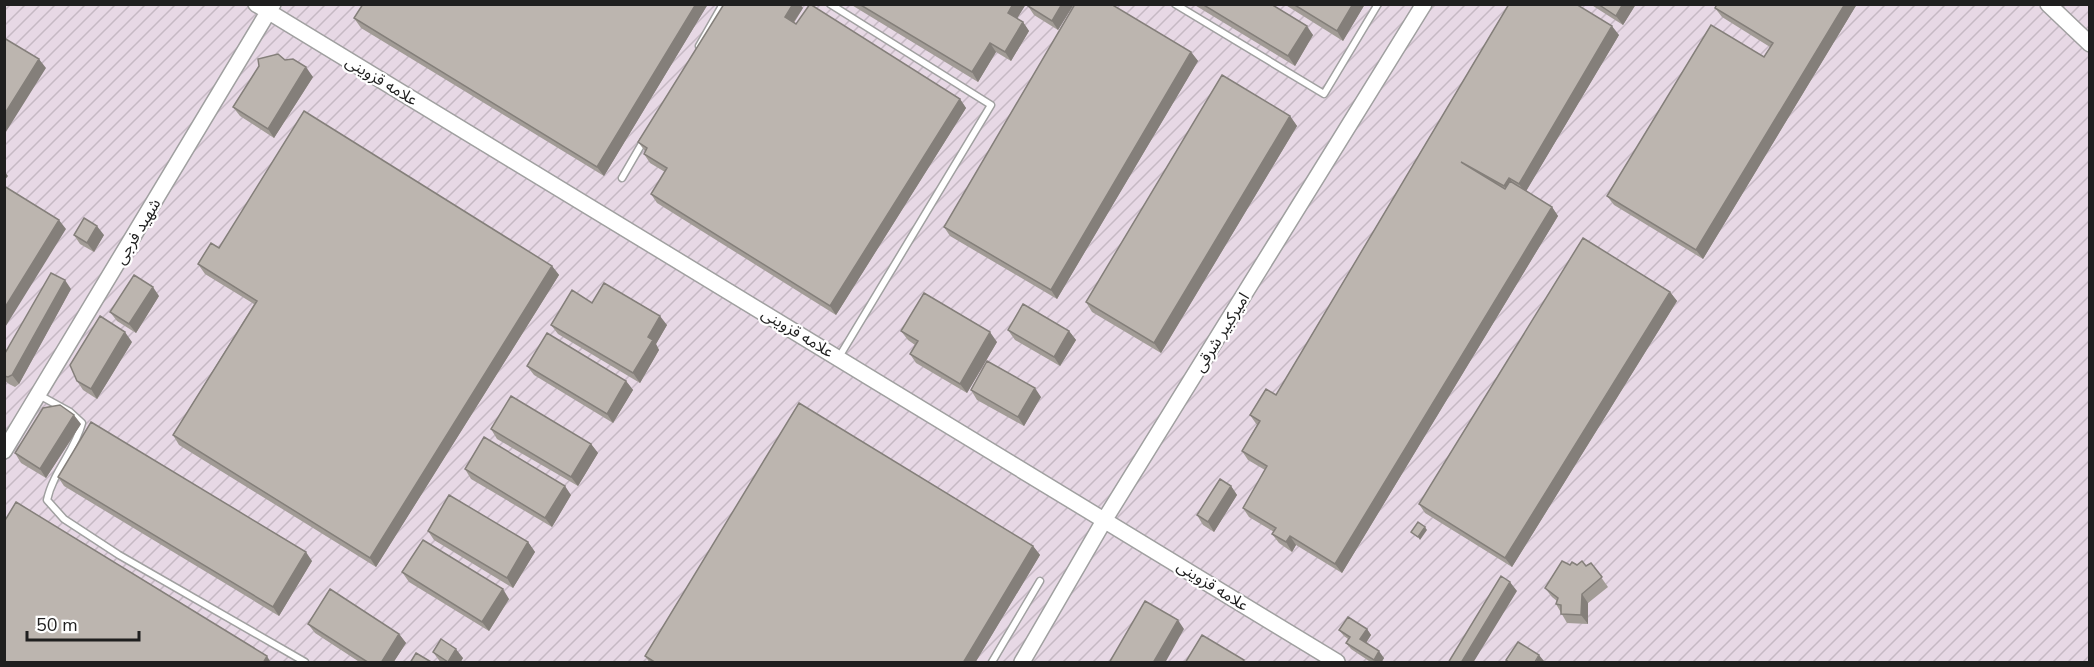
<svg xmlns="http://www.w3.org/2000/svg" width="2094" height="667" font-family="'Nunito Sans','Noto Sans Arabic',sans-serif">
<style>
.industrial{fill:url(#industrial-furrows)}
.lines{fill:none;stroke-linecap:round;stroke-linejoin:round}
.service-casing{stroke:#a0a0a0;stroke-width:9}
.tertiary-casing{stroke:#a0a0a0;stroke-width:18}
.service{stroke:#fff;stroke-width:6}
.tertiary{stroke:#fff;stroke-width:15}
.wall{fill:#a29c96}
.shaded-wall{fill:#847f7a}
.building{fill:#bcb5af;stroke:#847f7a;stroke-width:1.5}
.labels{text-anchor:middle;stroke-width:4.5;stroke-linejoin:round;paint-order:stroke}
.street-label{font-size:16px;fill:#1f1f1f;stroke:#fff}
</style>
<defs>
<pattern id="industrial-furrows" width="10" height="10" patternUnits="userSpaceOnUse" patternTransform="scale(1.5)"><rect width="10" height="10" fill="#e7d8e5"/><path d="M-1 1l2-2M0 10L10 0M9 11l2-2" fill="none" stroke="#c6b9c4"/></pattern>
</defs>
<rect width="100%" height="100%" fill="#eeebe6"/>
<path class="industrial" d="M5,5H2089V662H5Z"/>
<g class="lines">
<g class="service-casing">
<path id="service" d="M830,4L991,105L839,357
M1175,4L1324,94L1378,4
M699,46L723,4
M622,178L644,140
M39,395L70,412L82,423C75,451 53,472 47,500L64,519L119,555L305,662
M992,662L1040,581"/>
</g>
<g class="tertiary-casing">
<path id="tertiary" d="M256,4L1337,662
M2048,4L2090,44
M4,451L273,4
M1022,662L1105,519L1424,4"/>
</g>
<use href="#service" class="service"/>
<use href="#tertiary" class="tertiary"/>
</g>
<path class="wall" d="M363,4H708L604,176L361,28L354,18Z
M850,4H1026L1017,18L1023,22L1029,31L1011,61L996,52L978,82Z
M1074,4L1058,30L1034,15L1028,6Z
M1193,4H1271L1313,35L1295,66Z
M1284,4H1365L1343,41Z
M1509,4L1619,35L1526,191L1552,207L1558,216L1342,573L1296,545L1292,552L1279,543L1272,534L1274,532L1249,517L1243,508L1265,470L1248,460L1242,451L1257,425L1250,415L1276,395Z
M1590,4H1636L1623,25Z
M1717,4H1857L1703,259L1614,205L1607,196L1764,57L1770,47L1722,17L1715,8Z
M803,8L794,23L960,99L966,108L836,315L657,203L651,194L665,172L650,163L644,154L645,151L638,142Z
M1191,52L1198,61L1057,299L950,236L944,227Z
M285,60L313,77L274,138L240,116L233,107L259,66Z
M1290,116L1297,126L1161,353L1092,312L1086,302Z
M74,235H104L94,252L80,244Z
M219,248L552,266L559,275L376,567L179,445L173,435L254,304L205,274L198,264Z
M71,289L19,384L15,387L9,384L4,380V355Z
M1670,292L1677,301L1512,567L1425,513L1419,504Z
M159,296L136,333L117,321L110,312Z
M592,303L667,325L656,344L659,350L640,383L558,334L551,325Z
M1008,330L1069,331L1076,340L1060,366L1015,340Z
M901,331L997,342L967,393L916,363L910,354L915,345L908,340Z
M132,342L97,399L83,390L77,381Z
M527,366L626,381L633,390L613,423L534,375Z
M971,390L1041,397L1024,426L977,400Z
M81,424L46,478L21,463L15,453Z
M491,429L591,444L598,453L578,486L497,439Z
M465,469L571,495L552,527L471,479Z
M58,477L312,561L279,616L64,486Z
M1231,486L1237,495L1214,532L1203,525L1197,515Z
M428,531L528,542L535,552L513,588L434,540Z
M1033,546L1040,555L975,663H650L645,656Z
M1591,563L1608,587L1588,603V624L1567,623L1556,604L1557,601L1552,597L1545,588L1570,565L1586,566Z
M402,572L509,599L489,631L409,582Z
M308,624L399,634L406,643L393,663H361L315,633Z
M1367,629L1371,635L1366,643L1384,658L1381,663H1372L1351,649L1346,643L1348,639L1344,636L1339,630Z
M433,652L463,658L460,663H441Z"/>
<path class="shaded-wall" d="M696,4H708L604,176L597,167Z
M793,4H800L803,8L791,26L785,17Z
M1013,4H1026L1015,22L1008,13Z
M1062,4H1074L1058,30L1052,21Z
M1353,4H1365L1343,41L1337,31Z
M1623,4H1636L1623,25L1616,16Z
M1845,4H1857L1703,259L1696,250Z
M1023,22L1029,31L1011,61L1005,52Z
M1307,26L1313,35L1295,66L1288,56Z
M1612,26L1619,35L1525,193L1519,184Z
M990,43L996,52L978,82L972,72Z
M1191,52L1198,61L1057,299L1051,290Z
M39,59L46,68L4,135V115Z
M306,67L313,77L274,138L268,129Z
M960,99L966,108L836,315L830,306Z
M1290,116L1297,126L1161,353L1154,343Z
M4,171L8,176L4,181Z
M1509,178L1516,187L1511,196L1504,186Z
M1552,207L1558,216L1342,573L1335,564Z
M59,220L66,229L4,329V309Z
M97,226L104,235L94,252L87,243Z
M552,266L559,275L376,567L370,558Z
M65,280L71,289L19,384L12,375Z
M153,287L159,296L136,333L129,324Z
M1670,292L1677,301L1512,567L1505,558Z
M660,316L667,325L656,344L659,350L640,383L633,373L648,337Z
M1069,331L1076,340L1060,366L1054,357Z
M125,332L132,342L97,399L91,389Z
M990,332L997,342L967,393L960,384Z
M626,381L633,390L613,423L607,414Z
M1035,388L1041,397L1024,426L1018,417Z
M74,415L81,424L46,478L40,469Z
M591,444L598,453L578,486L571,477Z
M565,486L571,495L552,527L545,518Z
M1231,486L1237,495L1214,532L1208,522Z
M1425,527L1427,530L1420,540L1418,537Z
M1290,536L1296,545L1292,552L1286,542Z
M528,542L535,552L513,588L507,578Z
M1033,546L1040,555L975,663H963Z
M306,552L312,561L279,616L273,607Z
M1510,582L1517,591L1473,663H1461Z
M503,589L509,599L489,631L482,622Z
M1582,594L1588,603V624L1581,615Z
M1178,620L1184,629L1165,663H1153Z
M1367,629L1371,635L1364,646L1360,639Z
M399,634L406,643L393,663H381Z
M456,649L463,658L460,663H448Z
M1379,651L1384,658L1381,663H1376L1374,660Z
M1539,655L1544,661L1543,663H1535Z
M267,656L271,663H263Z"/>
<path class="building" d="M363,4H696L597,167L354,18Z
M724,4H793L785,17L796,24L810,4L960,99L830,306L651,194L667,168L644,154L647,148L638,142Z
M859,4H1013L1008,13L1023,22L1005,52L990,43L972,72Z
M1028,4H1062L1052,21L1028,6Z
M1075,4H1111L1191,52L1051,290L944,227Z
M1202,4H1271L1307,26L1288,56Z
M1293,4H1353L1337,31Z
M1509,4H1576L1612,26L1519,184L1509,178L1504,186L1461,162L1505,189L1510,181L1552,207L1335,564L1290,536L1286,542L1272,534L1276,528L1243,508L1267,466L1242,451L1260,421L1250,415L1266,389L1276,395Z
M1598,4H1623L1616,16Z
M1717,4H1845L1696,250L1607,196L1711,25L1764,57L1773,43L1715,8Z
M4,38L39,59L4,115Z
M278,54L285,60L293,59L306,67L268,129L233,107L259,66L258,59Z
M1222,75L1290,116L1154,343L1086,302Z
M304,111L552,266L370,558L173,435L257,301L198,264L211,243L219,248Z
M4,186L59,220L4,309Z
M84,218L97,226L87,243L74,235Z
M1583,238L1670,292L1505,558L1419,504Z
M51,273L65,280L12,375L8,377L4,376V355Z
M134,275L153,287L129,324L110,312Z
M604,283L660,316L648,337L653,340L633,373L551,325L572,290L592,303Z
M924,293L990,332L960,384L910,354L918,341L901,331Z
M1023,304L1069,331L1054,357L1008,330Z
M100,316L125,332L91,389L77,381L70,365Z
M547,333L626,381L607,414L527,366Z
M987,361L1035,388L1018,417L971,390Z
M511,396L591,444L571,477L491,429Z
M799,403L1033,546L963,663H656L645,656Z
M60,405L74,415L40,469L15,453L43,408Z
M91,422L306,552L273,607L58,477Z
M484,437L565,486L545,518L465,469Z
M1220,479L1231,486L1208,522L1197,515Z
M449,495L528,542L507,578L428,531Z
M16,502L267,656L263,663H4V522Z
M1418,522L1425,527L1418,537L1411,532Z
M423,540L503,589L482,622L402,572Z
M1562,561L1570,565L1572,562L1577,565L1582,561L1586,566L1591,563L1602,577L1582,594L1581,615L1561,614V605L1556,604L1558,598L1545,588Z
M1501,576L1510,582L1461,663H1448Z
M330,589L399,634L381,663H369L308,624Z
M1145,601L1178,620L1153,663H1109Z
M1348,617L1367,629L1360,639L1379,651L1374,660L1346,643L1350,637L1339,630Z
M1202,635L1244,660L1242,663H1185Z
M441,639L456,649L448,662L433,652Z
M1518,642L1539,655L1535,662V663H1510L1506,660Z
M416,653L433,663H410Z"/>
<g class="labels">
<g class="street-label">
<text transform="translate(382 80) rotate(31)" y="6">علامه قزوینی</text>
<text transform="translate(137 231) rotate(-59)" y="6">شهید فرجی</text>
<text transform="translate(798 332) rotate(31)" y="6">علامه قزوینی</text>
<text transform="translate(1221 332) rotate(-58)" y="6">امیرکبیر شرقی</text>
<text transform="translate(1213 585) rotate(32)" y="6">علامه قزوینی</text>
</g>
</g>
<rect width="2094" height="667" fill="none" stroke="#1f1f1f" stroke-width="12"/>
<path d="M27 631v9h112v-9" fill="none" stroke="#1f1f1f" stroke-width="3"/>
<text x="36" y="631" font-size="18" fill="#1f1f1f" stroke="#ffffff" stroke-width="4.5" paint-order="stroke">50 m</text>
</svg>
